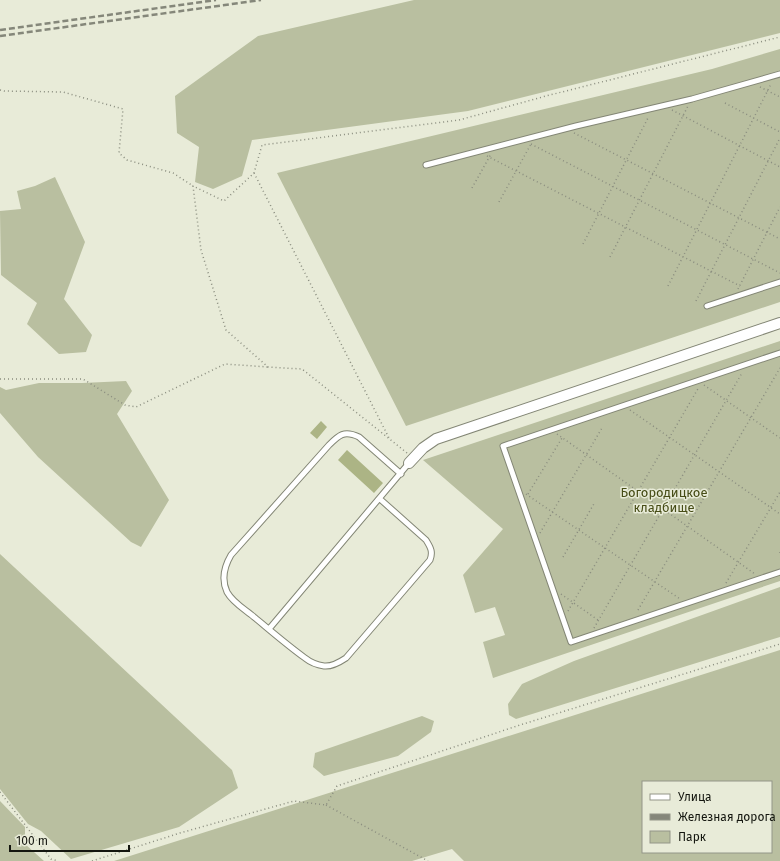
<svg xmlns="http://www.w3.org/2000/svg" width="780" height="861" font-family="'Fira Sans',sans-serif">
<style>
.green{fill:#b9bfa0;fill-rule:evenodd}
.building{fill:#acb485}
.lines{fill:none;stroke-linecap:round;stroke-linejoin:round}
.lane-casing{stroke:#838675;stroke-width:7}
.street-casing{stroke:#838675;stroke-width:12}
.path{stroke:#8a8d7f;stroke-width:1.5;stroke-dasharray:1 3;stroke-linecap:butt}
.lane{stroke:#fff;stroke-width:5}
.street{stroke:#fff;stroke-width:10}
.rail{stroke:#85877a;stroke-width:2.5;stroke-dasharray:6 3;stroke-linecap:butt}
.labels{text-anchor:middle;stroke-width:3;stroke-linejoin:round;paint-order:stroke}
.park-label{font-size:13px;fill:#474d17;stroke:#e8ebd8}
</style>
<rect width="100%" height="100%" fill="#e8ebd8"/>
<path class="green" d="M414,0H780V33L468,111L252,140L242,176L213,189L195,182L199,147L177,133L175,96L258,36Z
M780,49V302L406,426L277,173L712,69Z
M55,177L85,242L64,299L92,335L86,352L59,354L27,324L37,303L1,275L0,211L21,209L17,191L35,186Z
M780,341V581L493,678L483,642L505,635L495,607L475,613L463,575L503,529L423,460Z
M126,381L132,391L117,414L169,500L141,547L131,542L38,457L0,413V387L6,390L39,383H82Z
M0,554L232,770L238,788L179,827L71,859L41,831L28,824L0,789Z
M780,587V637L516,719L509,715L508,704L522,684L574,661Z
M780,650V861H464L452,849L412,861H114ZM643,782H771V852H643Z
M422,716L434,721L431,732L398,756L324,776L313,767L315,753Z
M0,801L25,827V844L44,861H0Z"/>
<path class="building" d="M321,421L327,427L317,439L310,433Z
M347,450L383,483L374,493L338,460Z"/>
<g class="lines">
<g class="lane-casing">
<path id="lane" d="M426,165L576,126L692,99L780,74
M707,306L780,282
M780,353L503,446L571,642L780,572
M380,499L426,540C431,548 433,552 430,560L346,658C340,662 332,667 324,666C317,665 310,662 305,658C287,645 271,631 254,617C246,610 233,603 227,592C221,579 224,567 231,555L329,445C339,435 344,430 359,437L401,474
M269,629L409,463"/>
</g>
<g class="street-casing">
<path id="street" d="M409,463L423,448L436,439L780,323"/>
</g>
<path class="path" d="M760,87L780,97
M0,90L4,91L63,92L123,109L119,153L127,160L173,173L193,186
M725,103L780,132
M672,110L780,167
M574,133L780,239
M531,144L780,273
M487,156L740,286
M254,173L389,438
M472,188L491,154
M499,202L531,144
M583,244L649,116
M610,257L688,106
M668,286L771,84
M738,289L780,207
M696,301L780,138
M0,379H83L125,405L136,407L225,364L268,367
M704,385L780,438
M630,410L780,514
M557,434L755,574
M407,453L302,369L268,367L226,330L201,250L193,186L224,201L254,173L262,145L459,120L546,96L780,37
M526,494L680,599
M528,494L562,438
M540,533L602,428
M780,553V552
M563,557L595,502
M726,583L780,492
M561,594L598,620
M638,610L780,368
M568,611L699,387
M594,628L742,373
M0,792L51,859L58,861
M326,805L428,861
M92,861L180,833L294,801L326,805L337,786L520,725L780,644"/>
<use href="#lane" class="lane"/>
<use href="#street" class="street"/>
<path class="rail" d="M0,30L216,0
M0,36L261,0"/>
</g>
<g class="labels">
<g class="park-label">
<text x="664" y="497">Богородицкое<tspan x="664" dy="15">кладбище</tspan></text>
</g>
</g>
<rect x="642" y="781" width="130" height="72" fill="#e8ebd8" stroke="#939688"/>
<rect x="650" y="794" width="20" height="6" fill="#ffffff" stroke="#939688"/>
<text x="678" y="801" font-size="12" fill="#14160f">Улица</text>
<rect x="650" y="814" width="20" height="6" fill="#85877a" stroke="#939688"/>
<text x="678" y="821" font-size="12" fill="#14160f">Железная дорога</text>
<rect x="650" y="831" width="20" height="12" fill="#b9bfa0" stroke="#939688"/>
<text x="678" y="841" font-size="12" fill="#14160f">Парк</text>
<path d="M10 845v6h119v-6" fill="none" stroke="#14160f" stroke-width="2"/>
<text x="16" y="845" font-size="12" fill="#14160f" stroke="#e8ebd8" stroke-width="3" paint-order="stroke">100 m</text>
</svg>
